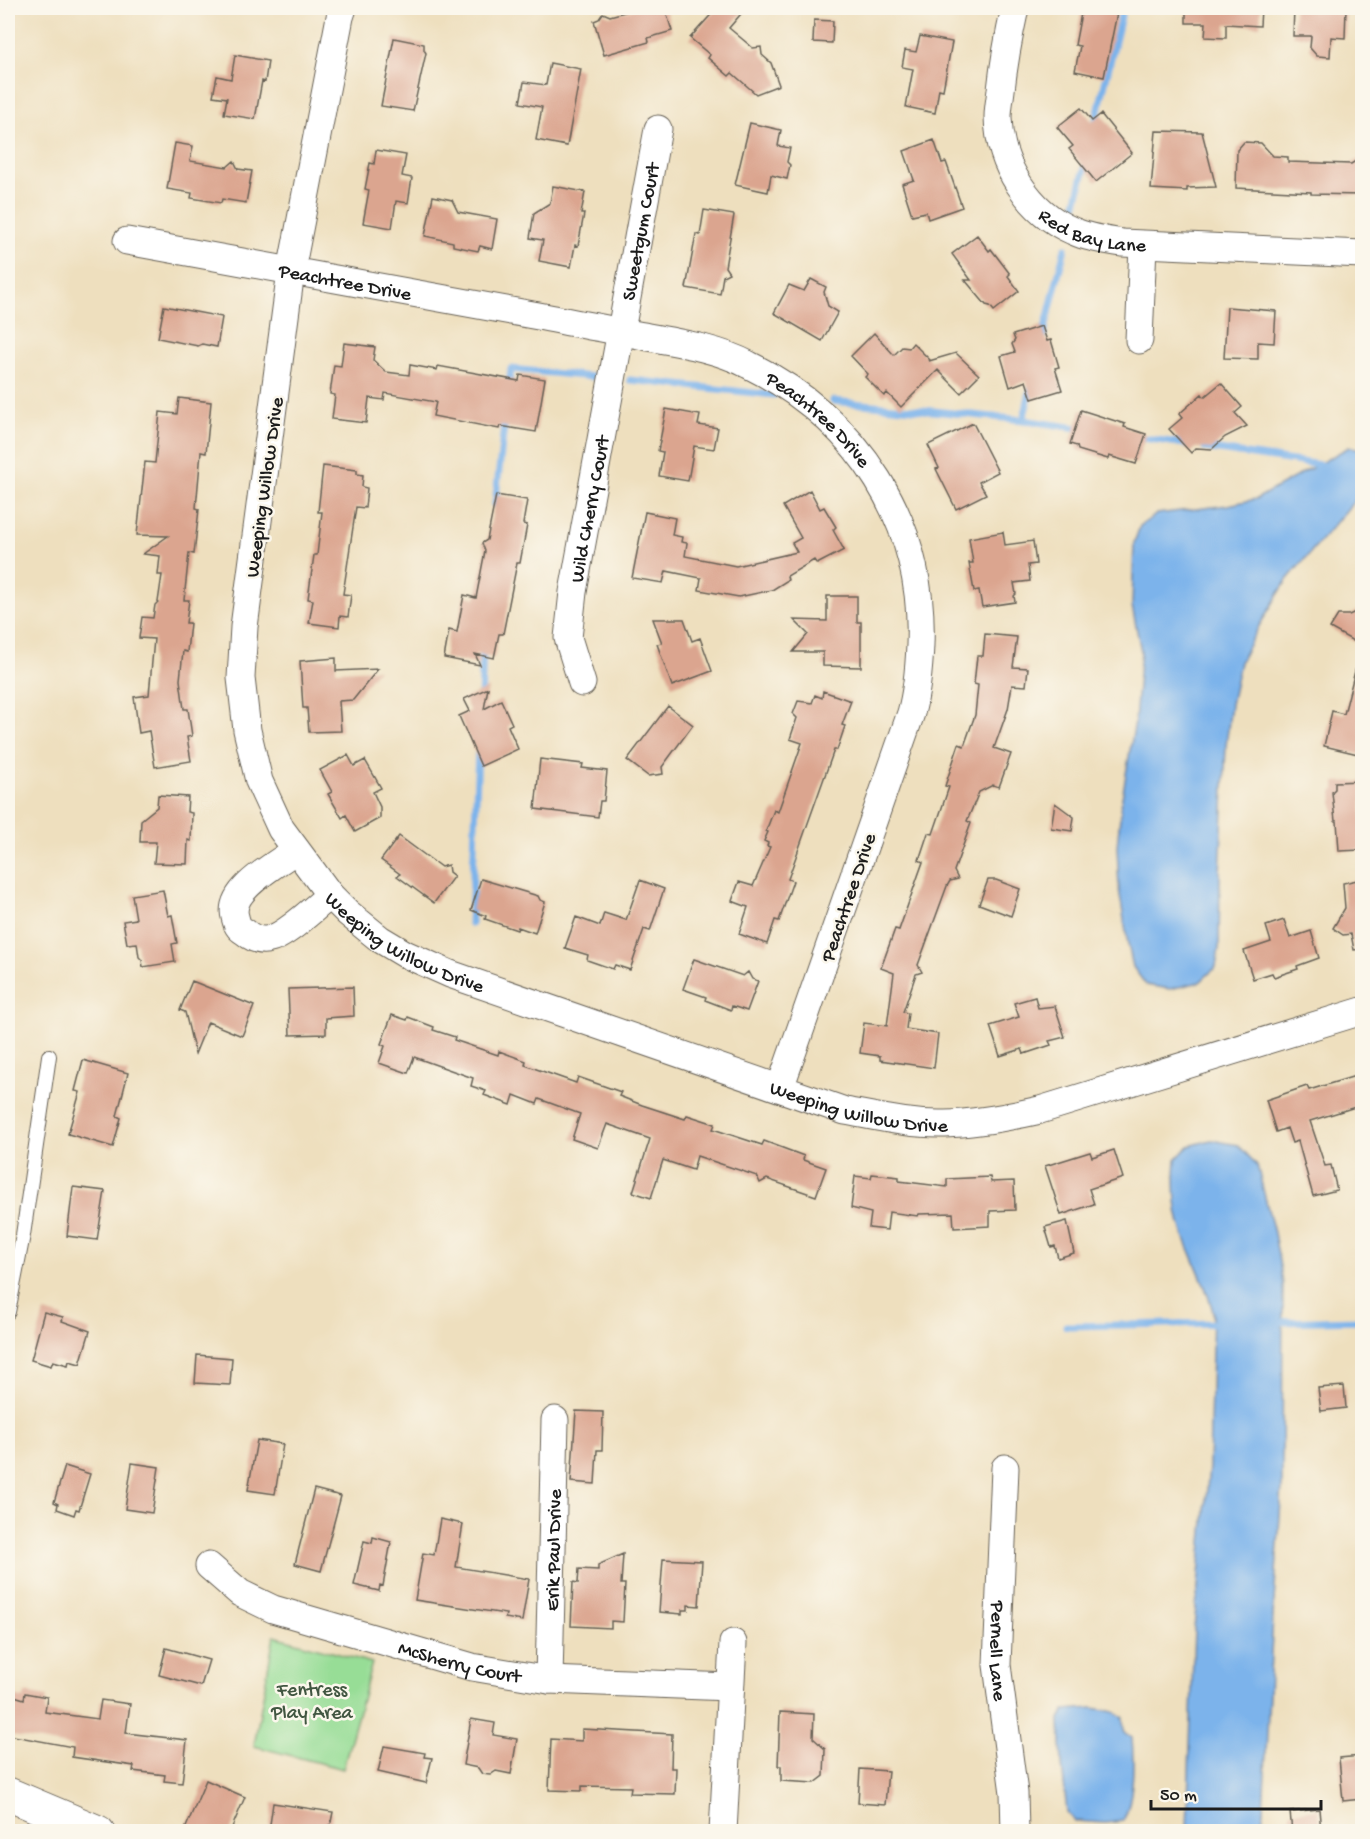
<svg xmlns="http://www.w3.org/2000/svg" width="1370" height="1839" font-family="'Gochi Hand',sans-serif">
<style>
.green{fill:#97dd96;stroke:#5a7c59;stroke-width:1.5}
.water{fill:#7cb3eb;stroke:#4c6884;stroke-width:1.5}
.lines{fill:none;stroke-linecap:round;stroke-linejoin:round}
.stream{stroke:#7cb3eb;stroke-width:7}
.building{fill:#dba58f}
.service-casing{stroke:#666055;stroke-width:16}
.minor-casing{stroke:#666055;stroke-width:29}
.tertiary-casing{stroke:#666055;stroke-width:35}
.service{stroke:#fff;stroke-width:14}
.minor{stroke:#fff;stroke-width:27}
.tertiary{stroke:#fff;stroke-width:33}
.labels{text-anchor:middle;stroke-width:5;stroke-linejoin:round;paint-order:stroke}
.street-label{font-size:20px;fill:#1c1c1c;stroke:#fbf7ec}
.park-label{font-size:20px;fill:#415641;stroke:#fbf7ec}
</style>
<rect width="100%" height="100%" fill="#fbf7ec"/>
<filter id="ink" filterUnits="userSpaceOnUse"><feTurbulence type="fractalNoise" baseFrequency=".0167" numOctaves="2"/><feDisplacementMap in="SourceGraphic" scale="12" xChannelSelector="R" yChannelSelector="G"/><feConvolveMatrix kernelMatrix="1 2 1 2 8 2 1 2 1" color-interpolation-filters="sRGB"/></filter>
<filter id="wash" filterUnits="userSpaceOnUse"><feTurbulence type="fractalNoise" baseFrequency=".008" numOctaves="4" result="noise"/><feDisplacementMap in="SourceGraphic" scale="24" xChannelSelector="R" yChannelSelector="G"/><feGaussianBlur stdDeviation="1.35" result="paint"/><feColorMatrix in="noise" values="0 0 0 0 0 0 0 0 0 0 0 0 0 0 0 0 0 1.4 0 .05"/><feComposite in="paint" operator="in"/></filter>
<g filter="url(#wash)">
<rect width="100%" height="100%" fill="#eedfbe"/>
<path class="green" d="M274,1636L372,1663L343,1769L254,1746Z"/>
<path class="water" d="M1349,447L1357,448L1362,451V492L1287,580L1259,626L1240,662L1231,704L1226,746L1220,873L1219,948L1216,967L1200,982L1170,989L1146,985L1133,967L1128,944L1119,889L1117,846L1122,798L1135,721L1141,651L1132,606L1134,543L1140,526L1157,514L1228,505L1256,499Z
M1211,1140L1238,1145L1257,1165L1274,1233L1283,1283L1282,1487L1273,1616L1262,1831H1187L1194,1629L1209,1467L1213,1312C1206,1284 1193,1260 1183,1233C1174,1209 1174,1184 1176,1159L1189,1146Z
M1093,1708L1114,1712L1123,1718L1124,1732L1132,1738C1134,1762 1134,1800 1123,1821L1105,1823L1074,1821L1067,1813L1062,1765L1060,1720L1065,1710Z"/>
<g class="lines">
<path class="stream" d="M1095,125L1123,8
M1074,211L1087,159
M1042,341L1065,248
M630,380L774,395
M509,386L511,369L593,377
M833,401L1023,420L1084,429
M1023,420L1032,384
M1137,437L1191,445
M1205,448L1327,466
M495,505L505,418
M481,699L483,648
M471,924L478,752
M1275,1322L1362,1320
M1066,1326L1222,1323"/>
</g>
<g id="blocks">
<path class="building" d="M639,8H665L672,31L648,38L649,42L604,55L594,21L599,19L603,13L610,16Z
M717,8H746L729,28L753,48L761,47L762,55L771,63L779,85L756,94L732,73L729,76L708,58L710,55L690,38Z
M1082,8H1118L1104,77L1075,71L1080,46L1075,45Z
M1186,8H1261L1260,26L1226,24V38L1205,37L1206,23H1186Z
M1294,8H1346L1345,38L1331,37L1330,57L1317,56L1310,48L1311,36H1293Z
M814,20L833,21L832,43L813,42Z
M920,36L952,42L943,90L939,89L935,113L906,107L913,69L902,67L905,50L916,52Z
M394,38L424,44V50L426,53L413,111L381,106Z
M235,55L268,61L265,82L262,81L255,119L224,114L227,98L213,96L217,76L231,79Z
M550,63L581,69L567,146L536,140L542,107L520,103L524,82L546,85Z
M1081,108L1092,121L1101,114L1132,153L1096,182L1069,149L1073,146L1057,127Z
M750,123L781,130L778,146L790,148L787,162L790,165L787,179L771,175L768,192L735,185Z
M1156,131L1202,132L1216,187L1187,188V191L1151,189Z
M934,140L942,163L946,162L962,207L928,219L926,212L912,215L902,184L914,180L904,151Z
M1244,142L1261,143L1273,156L1288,157V162L1351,164L1362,157V195L1311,194V192L1236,188L1237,150Z
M175,143L193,146L190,161L227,167L234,161L238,169L252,171L246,203L222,199L221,203L191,198L192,193L167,189Z
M376,150L406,155L402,176L412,178L408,203L396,201L392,228L363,223L369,190L365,189L370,163L374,164Z
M553,186L585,192L581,214H584L578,246L575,245L571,267L539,261L543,240L530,238L534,213L550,203Z
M433,196L452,200L458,212L497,219L492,249L480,246L478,251L453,246V242L425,236Z
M704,210L734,215L725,267L729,273L723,276L720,294L686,288L696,234L700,235Z
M977,235L989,251L991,249L1010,274L1008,276L1019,291L994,311L990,306L986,305L965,280H971L952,254Z
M811,279L826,287L824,292L828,306L838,312L822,341L774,313L789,285L804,291Z
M164,306L222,317L217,347L202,344L198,346L158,338Z
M1227,307L1276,311L1274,343L1258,342V359L1224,358Z
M1042,326L1047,341L1051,340L1059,367L1055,368L1062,390L1032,399L1026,381L1010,387L1001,356L1015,352L1012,344L1015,340L1013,335Z
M874,333L894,355L902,347L909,348L913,343L930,360L929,361L956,353L979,375L961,393L938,370L901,407L887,393L884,396L865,377L868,374L851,356Z
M344,343L375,347L373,360L386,372L409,375L410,365L437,370L438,366L519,381L520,375L545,379L536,432L500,426L499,429L433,416L436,402L385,393L384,400L369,398L366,423L332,419L335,395L330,394L334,365L341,366Z
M1221,383L1242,407L1235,413L1247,426L1225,437L1212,449L1196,448L1191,453L1169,429L1182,418L1179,414L1202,394L1204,397Z
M179,398L211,402L206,453L201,452L196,508L199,509L194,554L189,553L184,600H189L186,623H190L187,652L183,651L180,680L184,709H188L192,736L187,737L191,761L155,767L149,731L139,733L134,697L149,695L154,639L139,638L142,617L153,618L155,605L158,602L162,575H158L160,556L143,554L168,536L137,535L145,462L155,463L160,412L177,414Z
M666,409L700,415L698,425L718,428L714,449L694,446L688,481L659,476L663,452L658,451Z
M1081,410L1125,424L1124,427L1146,434L1136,464L1109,456L1108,459L1078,450L1077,446L1070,444Z
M973,423L998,472L979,482L986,494L956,509L936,469L939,468L928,445Z
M323,466L357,470V474L363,475L362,487L367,488L365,508L356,507L343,594L351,595L348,617L340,616L339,627L309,623L313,600L308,599L314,555H317L322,512H318Z
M810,490L820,509L824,507L836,527L833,530L844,550L817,564L814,560L787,576L788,580L772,590L739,597L699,590L701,578L666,571L663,583L632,578L645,512L675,518L672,535L682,537L681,542L687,543L685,556L736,566L797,552L792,543L801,538L783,506Z
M496,495L527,500L523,524L527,525L520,563H517L503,634H499L494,658L475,654L480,665L444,658L449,630L457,632L464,595L476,598L485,551L482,543L487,540Z
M1003,532L1005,545L1033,541L1036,564L1028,565L1030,581L1014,583L1016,594L1014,596L1015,602L982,607L979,590L974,591L969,563H973L969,538Z
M827,596H857V622H861V667L823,666V652H793L808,634L794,620L827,621Z
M1362,609V646L1330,628L1338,615H1349Z
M653,619H684L692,641L700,638L712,671L672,686L657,644L662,643Z
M985,634L1017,637L1013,667L1028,668L1026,686L1012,685L1008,709L994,748L1011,754L999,787L993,785L979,792L967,821L971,823L954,871L958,879L950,881L947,886L918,965L922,972L916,974L903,1012L908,1013L906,1029L938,1034L934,1068L880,1060V1056L860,1053L864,1023L887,1026L894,973L881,968L895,929L899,930L918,876L923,862L919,860L928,833L933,834L949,787L945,786L959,744L964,746L975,715L978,685L974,684L977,656H983Z
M336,658V671L378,669L353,700L339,701L341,731L309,732L307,708H303L300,661Z
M1356,667L1362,668V755L1324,746L1332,711L1344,714Z
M488,688L484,709L501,700L512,724L508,726L518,749L481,766L459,716L470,711L464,699Z
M823,691L851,701L842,725L845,726L837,750H834L788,879L793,881L779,921L775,920L767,944L739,934L748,907L732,901L739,882L753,886L770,847L767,846L768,843L764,841L768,832L766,831L774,810L778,812L802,743L790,739L797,718L793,714L798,701L812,703L815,695L822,698Z
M668,706L693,725L662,767L663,774L648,776L627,760Z
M348,755L354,766L365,760L381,788L373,792L380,807V818L355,832L346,815L342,818L328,794L332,792L320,770Z
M540,759L583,764L582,768L607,771L604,801H600L598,817L535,809Z
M1362,781V850L1339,851L1337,821H1335L1332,792L1335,789V782Z
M158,795L188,797L187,812L192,813L191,841L188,840L187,864L154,863L156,842H140L141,820L157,807Z
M1055,803L1074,817L1072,831L1051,828Z
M399,836L441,867L448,865L449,872L454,876L434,903L397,876L400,874L381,860Z
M481,879L538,896L540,900L545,902L535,933L518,927L517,930L485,919L486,916L471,910Z
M1362,879V949L1354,950L1351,934L1343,935L1333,928L1345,908L1343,883Z
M640,880L664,889L650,931L644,929L630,970L615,965L613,969L587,960L588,955L565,948L576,917L600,926L604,913L626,920Z
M988,880H996L1020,889L1011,916L979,904Z
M163,890L168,916L172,915L177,943L172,944L175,962L143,967L142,960L139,957L137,943L127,944L123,921L136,919L132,895Z
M1284,920L1290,938L1311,931L1319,958L1297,966L1298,969L1274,977L1272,973L1253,979L1244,951L1271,942L1266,926Z
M694,959L743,976L748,972L752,979L758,981L747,1011L732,1006L731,1010L705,1000L706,997L683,989Z
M192,981L254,1006L242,1036L208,1022L195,1054L185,1012L180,1010Z
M353,987L354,1016L326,1018V1034L290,1035L288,989Z
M1035,997L1038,1008L1055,1006L1065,1037L1049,1041L1051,1045L1024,1054L1022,1049L1000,1056L990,1026L1019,1017L1014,1003Z
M392,1015L407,1020L408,1017L434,1027L433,1030L455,1037L454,1040L498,1055L499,1051L526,1061L525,1065L576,1083L578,1077L621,1092L619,1096L642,1105L685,1119L687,1115L715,1124L713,1129L762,1145L764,1141L804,1156L803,1160L826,1168L816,1196L767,1179L760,1183L757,1176L697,1156L693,1170L663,1160L651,1198L633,1192L650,1139L607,1124L598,1148L572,1139L580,1114L539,1099L537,1104L514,1095L511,1105L484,1095L486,1091L471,1086L473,1078L414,1057L408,1073L379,1063L385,1046L381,1044Z
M83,1060L128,1073L117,1116L121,1118L113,1147L68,1134L80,1092L75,1091Z
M1362,1074V1105L1310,1121L1325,1166L1331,1165L1337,1190L1313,1196L1298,1141L1292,1143L1287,1128L1276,1132L1266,1100L1307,1086L1309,1090Z
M1114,1150L1123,1178L1089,1189L1094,1204L1061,1215L1045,1166L1090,1152L1092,1157Z
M872,1174L899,1177V1181L947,1187V1179L990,1177L991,1182L1014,1181L1015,1210L990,1211V1226L954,1228L953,1213L919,1214L918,1216L889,1212L887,1230L869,1228L871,1213L851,1208L855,1176L871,1178Z
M73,1187L105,1191L97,1240L67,1236Z
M1067,1221L1074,1253L1058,1258L1055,1246L1051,1247L1045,1227Z
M44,1312L63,1317L62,1321L90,1331L80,1364L69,1361L68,1365L53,1361L51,1366L31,1360Z
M197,1355L232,1358L230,1385L195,1383Z
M1344,1386L1346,1408L1321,1411L1318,1388Z
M576,1411L603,1412L602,1450H597L595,1484L571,1482Z
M257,1440L283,1444L275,1494L248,1490Z
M132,1463L159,1467L152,1513L125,1509Z
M65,1466L90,1474L79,1510L76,1509L74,1515L57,1509L58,1504L54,1502Z
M314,1489L341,1496L321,1571L295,1564Z
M440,1519L463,1524L456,1567L529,1579L522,1621L505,1618L506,1614L415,1600L423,1553L434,1555Z
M373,1537L391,1542L383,1586L380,1585L379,1591L354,1585L364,1541L372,1543Z
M623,1554L621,1584H625L623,1622L611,1621V1628L571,1626L573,1582L578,1583L579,1569L598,1570V1565Z
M663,1559L702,1561L699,1606L688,1605V1610H682V1614L659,1612Z
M166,1648L209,1660L201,1686L159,1675Z
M25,1693L47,1697L45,1712L98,1719L101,1700L130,1704L126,1733L187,1740L182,1783L164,1781L165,1775L133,1771L134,1766L72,1757L73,1747L8,1735V1694L24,1699Z
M780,1712L814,1714L813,1738L825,1749L824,1776L815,1783L781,1781V1766H778Z
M471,1719L495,1723L493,1735L517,1739L511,1774L496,1771L490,1775L482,1774L478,1768L463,1765Z
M582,1729L672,1734L671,1768H676L675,1794L630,1793L631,1787L582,1786V1791L549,1790L551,1739L582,1741Z
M384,1746L425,1753L424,1757L432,1758L426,1783L378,1772Z
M1362,1756V1799L1343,1801L1339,1758Z
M860,1769L888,1771L885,1805L858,1803Z
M206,1780L245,1797L230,1832H184Z
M273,1803L333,1812L329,1832H269Z
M1319,1809L1321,1832H1292L1290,1812Z"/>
</g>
</g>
<g filter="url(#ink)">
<use href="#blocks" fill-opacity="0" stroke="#666055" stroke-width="1.5"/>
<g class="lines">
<g class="service-casing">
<path id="service" d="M8,1312L23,1235L49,1056"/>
</g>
<g class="minor-casing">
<g id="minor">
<path id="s1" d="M343,8L340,17L291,271L244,627L241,678L247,730L259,781L281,829L330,895L348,913L380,939L405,954L450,974L845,1111C878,1117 911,1125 945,1124C978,1123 1009,1117 1040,1110L1362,1011"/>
<path id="s2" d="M1015,8C1009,35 1004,62 1001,90C1000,99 998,108 998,117C999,165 1029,212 1073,231C1088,238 1105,240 1122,243L1362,254"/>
<path id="s3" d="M127,241C266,266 405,292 544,317C578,324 613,330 648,337C681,343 719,349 749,365C859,420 925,522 920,645C919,669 917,691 911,713L780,1088"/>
<path d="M1139,340L1143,245"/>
<path id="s4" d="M582,683L568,638L573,592L658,129"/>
<path d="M296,850C277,864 227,890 235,917C237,925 238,928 245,932C252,938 261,942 270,939C285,936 317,906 330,895"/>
<path id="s5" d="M1005,1468L997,1665L1014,1793L1015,1832"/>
<path id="s6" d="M209,1566L240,1593L273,1609L472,1667L549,1680L730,1687"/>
<path id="s7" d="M549,1680L555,1420"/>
<path d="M723,1832L733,1643"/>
</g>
</g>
<g class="tertiary-casing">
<path id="tertiary" d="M8,1794L98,1832"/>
</g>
<use href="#service" class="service"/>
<use href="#minor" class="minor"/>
<use href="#tertiary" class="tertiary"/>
</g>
</g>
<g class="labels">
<g class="street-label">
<text dy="7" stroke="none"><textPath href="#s2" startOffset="273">Red Bay Lane</textPath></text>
<text dy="7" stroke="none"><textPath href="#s4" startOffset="460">Sweetgum Court</textPath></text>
<text dy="7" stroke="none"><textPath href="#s3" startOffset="222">Peachtree Drive</textPath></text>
<text dy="7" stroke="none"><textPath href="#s3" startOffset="724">Peachtree Drive</textPath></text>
<text transform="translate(263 487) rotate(-82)" y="7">Weeping Willow Drive</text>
<text dy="7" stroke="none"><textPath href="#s4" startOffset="178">Wild Cherry Court</textPath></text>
<text transform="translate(847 897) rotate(-71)" y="7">Peachtree Drive</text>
<text dy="7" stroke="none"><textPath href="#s1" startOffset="1008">Weeping Willow Drive</textPath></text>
<text dy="7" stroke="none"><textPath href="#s1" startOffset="1494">Weeping Willow Drive</textPath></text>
<text dy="7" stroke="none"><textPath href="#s7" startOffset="130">Erik Paul Drive</textPath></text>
<text dy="7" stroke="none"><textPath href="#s5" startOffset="183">Pernell Lane</textPath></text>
<text dy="7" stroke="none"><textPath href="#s6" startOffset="272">McSherry Court</textPath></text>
</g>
<g class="park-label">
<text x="312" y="1695">Fentress<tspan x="312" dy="23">Play Area</tspan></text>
</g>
</g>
<rect width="1370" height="1839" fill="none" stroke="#fbf7ec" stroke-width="30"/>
<path d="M1151 1800v9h170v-9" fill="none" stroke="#1c1c1c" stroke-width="3"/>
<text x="1160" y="1800" font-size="18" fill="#1c1c1c" stroke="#fbf7ec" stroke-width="4.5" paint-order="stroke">50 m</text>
</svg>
